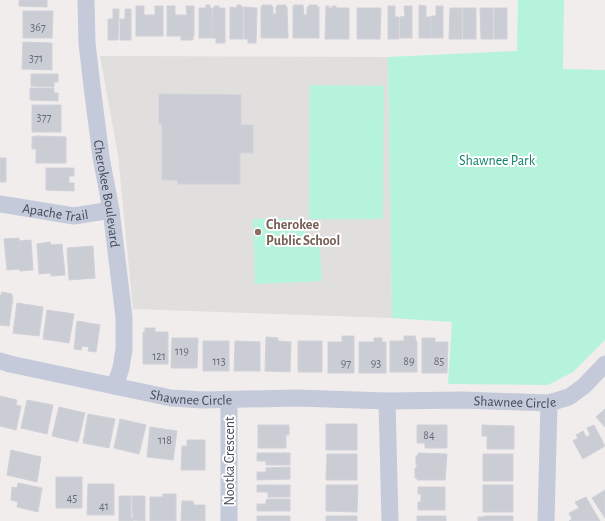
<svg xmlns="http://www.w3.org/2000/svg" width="605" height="521" font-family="'Alegreya Sans',sans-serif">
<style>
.education{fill:#e1dede}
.green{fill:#b5f3dc}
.building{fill:#cbcdd5;stroke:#d0d0d9}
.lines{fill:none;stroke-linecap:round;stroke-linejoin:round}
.minor{stroke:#c4cad9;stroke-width:17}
.education-dot{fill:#8d6e63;stroke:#fff;stroke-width:1.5}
.labels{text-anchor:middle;stroke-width:4;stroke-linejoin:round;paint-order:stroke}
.number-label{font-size:12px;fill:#656b7a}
.park-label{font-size:14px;fill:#0e8365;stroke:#fff}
.street-label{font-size:14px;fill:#434a5c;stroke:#fff}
.education-label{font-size:14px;font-weight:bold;fill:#785e54;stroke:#fff;text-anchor:start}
</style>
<rect width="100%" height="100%" fill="#f0edec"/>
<path class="education" d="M100,56L388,57L392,318L133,309L118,155Z"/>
<path class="green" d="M518,0H564L563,69L605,70V340L573,372L548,385L448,384L452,322L392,318L388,57L517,51Z
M310,85L384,86L383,219H309Z
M253,219H294L320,248L322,281L255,284Z"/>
<path class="building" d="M19,0H47V7L19,6Z
M206,5H210V8H212V38H199V8H206Z
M237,5H241V7H243V39H230V7L237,8Z
M262,5H272V7H273V14H276V7H277V5H286V7H287L288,38H261V7H262Z
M294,5H303L304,15H307V7H309V5H317V7H319V38H293V7Z
M419,5L426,6V17H431V38H419Z
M136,6H144V15H155V6H163V36H136Z
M167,6H175V15H187L186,6H194V36H193V40H181V36H167Z
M214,6H219V8H225V43H216V38H212L213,8H214Z
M326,6H329V8H332V6H336V8H349V39H325Z
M388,6H395V17H399V39H388Z
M404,6H412V38H400V17L405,16Z
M436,6H443V38H431V16H436Z
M244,7L257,8L256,43H248V39H244Z
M357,8H381L380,39H357Z
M450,8H462V39H449Z
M463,8H476V39H463Z
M480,8H493V39H481Z
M494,8H507V39H494Z
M113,9H119L118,40H108V19H113Z
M125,9H131V40H120V19H125Z
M23,11H53L52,38H23Z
M23,42L52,43V70L22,69Z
M31,74H58V82H54V87L31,86Z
M30,88H54V93H58V101L30,100Z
M159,94L241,95V125H253V153H240V184H178L177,180H162V124H159Z
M32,105H61V132H32Z
M36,136L66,137V163H36V149H32V137Z
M0,158H6V182H0Z
M46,168H74V176H69V183H74V191L46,190Z
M19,238V241L31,240L33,270L20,271L19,269L7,270L4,239Z
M50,242L51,245L62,244L65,275L51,276V273L39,274L37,244Z
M93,246L95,278L69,280L67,248Z
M2,292L12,294V297H13L9,326L0,325V295H1Z
M17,303L43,307L39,336L13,333Z
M47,310L74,314L69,343L43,339Z
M77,321L100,325L96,352L88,351L89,347L82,346L81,350L74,349Z
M145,328H155V332H168V364H143V332H145Z
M342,336H354V373H328V342H342Z
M404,336H415L416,341H417V372H390V341H404Z
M266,337L278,338V341L291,342L290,372L265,371Z
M172,338H198L197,368H171Z
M374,338H382V342H386V373H359V342H374Z
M422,338H435V342H448L447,373H422Z
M203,341H229V371H203Z
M235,341L260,342V371H234Z
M298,341H322V372H298Z
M0,396L17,400L16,405L21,406L16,430L0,426Z
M27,400L53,405L47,434L21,428Z
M59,407L85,413L78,442L52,436Z
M605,409V427L596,417Z
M88,414L115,419L109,448L83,443Z
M120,419L146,425L139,454L114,448Z
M326,424H357V450H326Z
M258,425H289V435H286V448H258Z
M417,425H447V448H425V443H417Z
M482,425L514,426V449H487V436H482Z
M594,425L605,446L583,459L573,441L578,438L576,435L583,431L586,437L590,435L587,428Z
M150,427L177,431L173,460L147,457Z
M187,440H205V470H181L182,446H187Z
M11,450L41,457L37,482L7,475Z
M257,453H290V465H266V461H257Z
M418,453L447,454L445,480H417V478H415V468L418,466L416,465V456H418Z
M327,454H357V480H326Z
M483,454H513V481H483Z
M290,467V479L257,480V472H266V468Z
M56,477H82V508H56Z
M18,483L42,488L38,512L17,507L18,502L11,500L12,487L17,488Z
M88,484H114V515H87Z
M257,485H290V497H268V492H257Z
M326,485H358L357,512L326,511Z
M483,485H513V512H483Z
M418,487H445V510H418V502H421V494H418Z
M605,490V518L592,498Z
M163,494H176V521H150V497H163Z
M119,496H131V518H133V521H119Z
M132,496H145V521L133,520Z
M586,497L600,521H569L572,519L569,513L579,508L575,502Z
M268,499H290V511H257V504H266V500Z
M182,501H193L194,505H205V521H181Z
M257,516H290V521H257Z
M326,516H357V521H326Z
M417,516H446V521H417Z
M484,516H513V521H478V517H484Z"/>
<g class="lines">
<g class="minor">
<path id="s1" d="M86,0L87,43L92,86L101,157L111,210L124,317V349L121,368L115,386"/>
<path id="s2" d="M0,204L74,216L111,210"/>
<path id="s3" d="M0,361L10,364L171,398L203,400L297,398L387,401L463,400L549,403L569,397L584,386L605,364"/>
<path d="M387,401L390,521"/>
<path d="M229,521V400"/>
<path d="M546,521L549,403"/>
</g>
</g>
<circle class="education-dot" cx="258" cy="232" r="4"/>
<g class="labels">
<g class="number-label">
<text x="38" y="31">367</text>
<text x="36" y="62">371</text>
<text x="44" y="121">377</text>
<text x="182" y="355">119</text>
<text x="159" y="360">121</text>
<text x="219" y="365">113</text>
<text x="409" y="365">89</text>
<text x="439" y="365">85</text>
<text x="346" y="367">97</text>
<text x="376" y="367">93</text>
<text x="429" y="439">84</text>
<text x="165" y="444">118</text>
<text x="72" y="502">45</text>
<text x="104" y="510">41</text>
</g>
<g class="park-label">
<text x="497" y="165">Shawnee Park</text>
</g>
<g class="street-label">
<text dy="5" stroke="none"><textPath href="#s1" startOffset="195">Cherokee Boulevard</textPath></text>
<text dy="5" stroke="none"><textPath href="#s2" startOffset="56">Apache Trail</textPath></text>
<text dy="5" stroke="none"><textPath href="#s3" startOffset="195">Shawnee Circle</textPath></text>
<text dy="5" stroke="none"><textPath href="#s3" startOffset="519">Shawnee Circle</textPath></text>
<text transform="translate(229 461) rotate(-90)" y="5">Nootka Crescent</text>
</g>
<g class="education-label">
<text x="266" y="229">Cherokee<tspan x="266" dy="16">Public School</tspan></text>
</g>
</g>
</svg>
